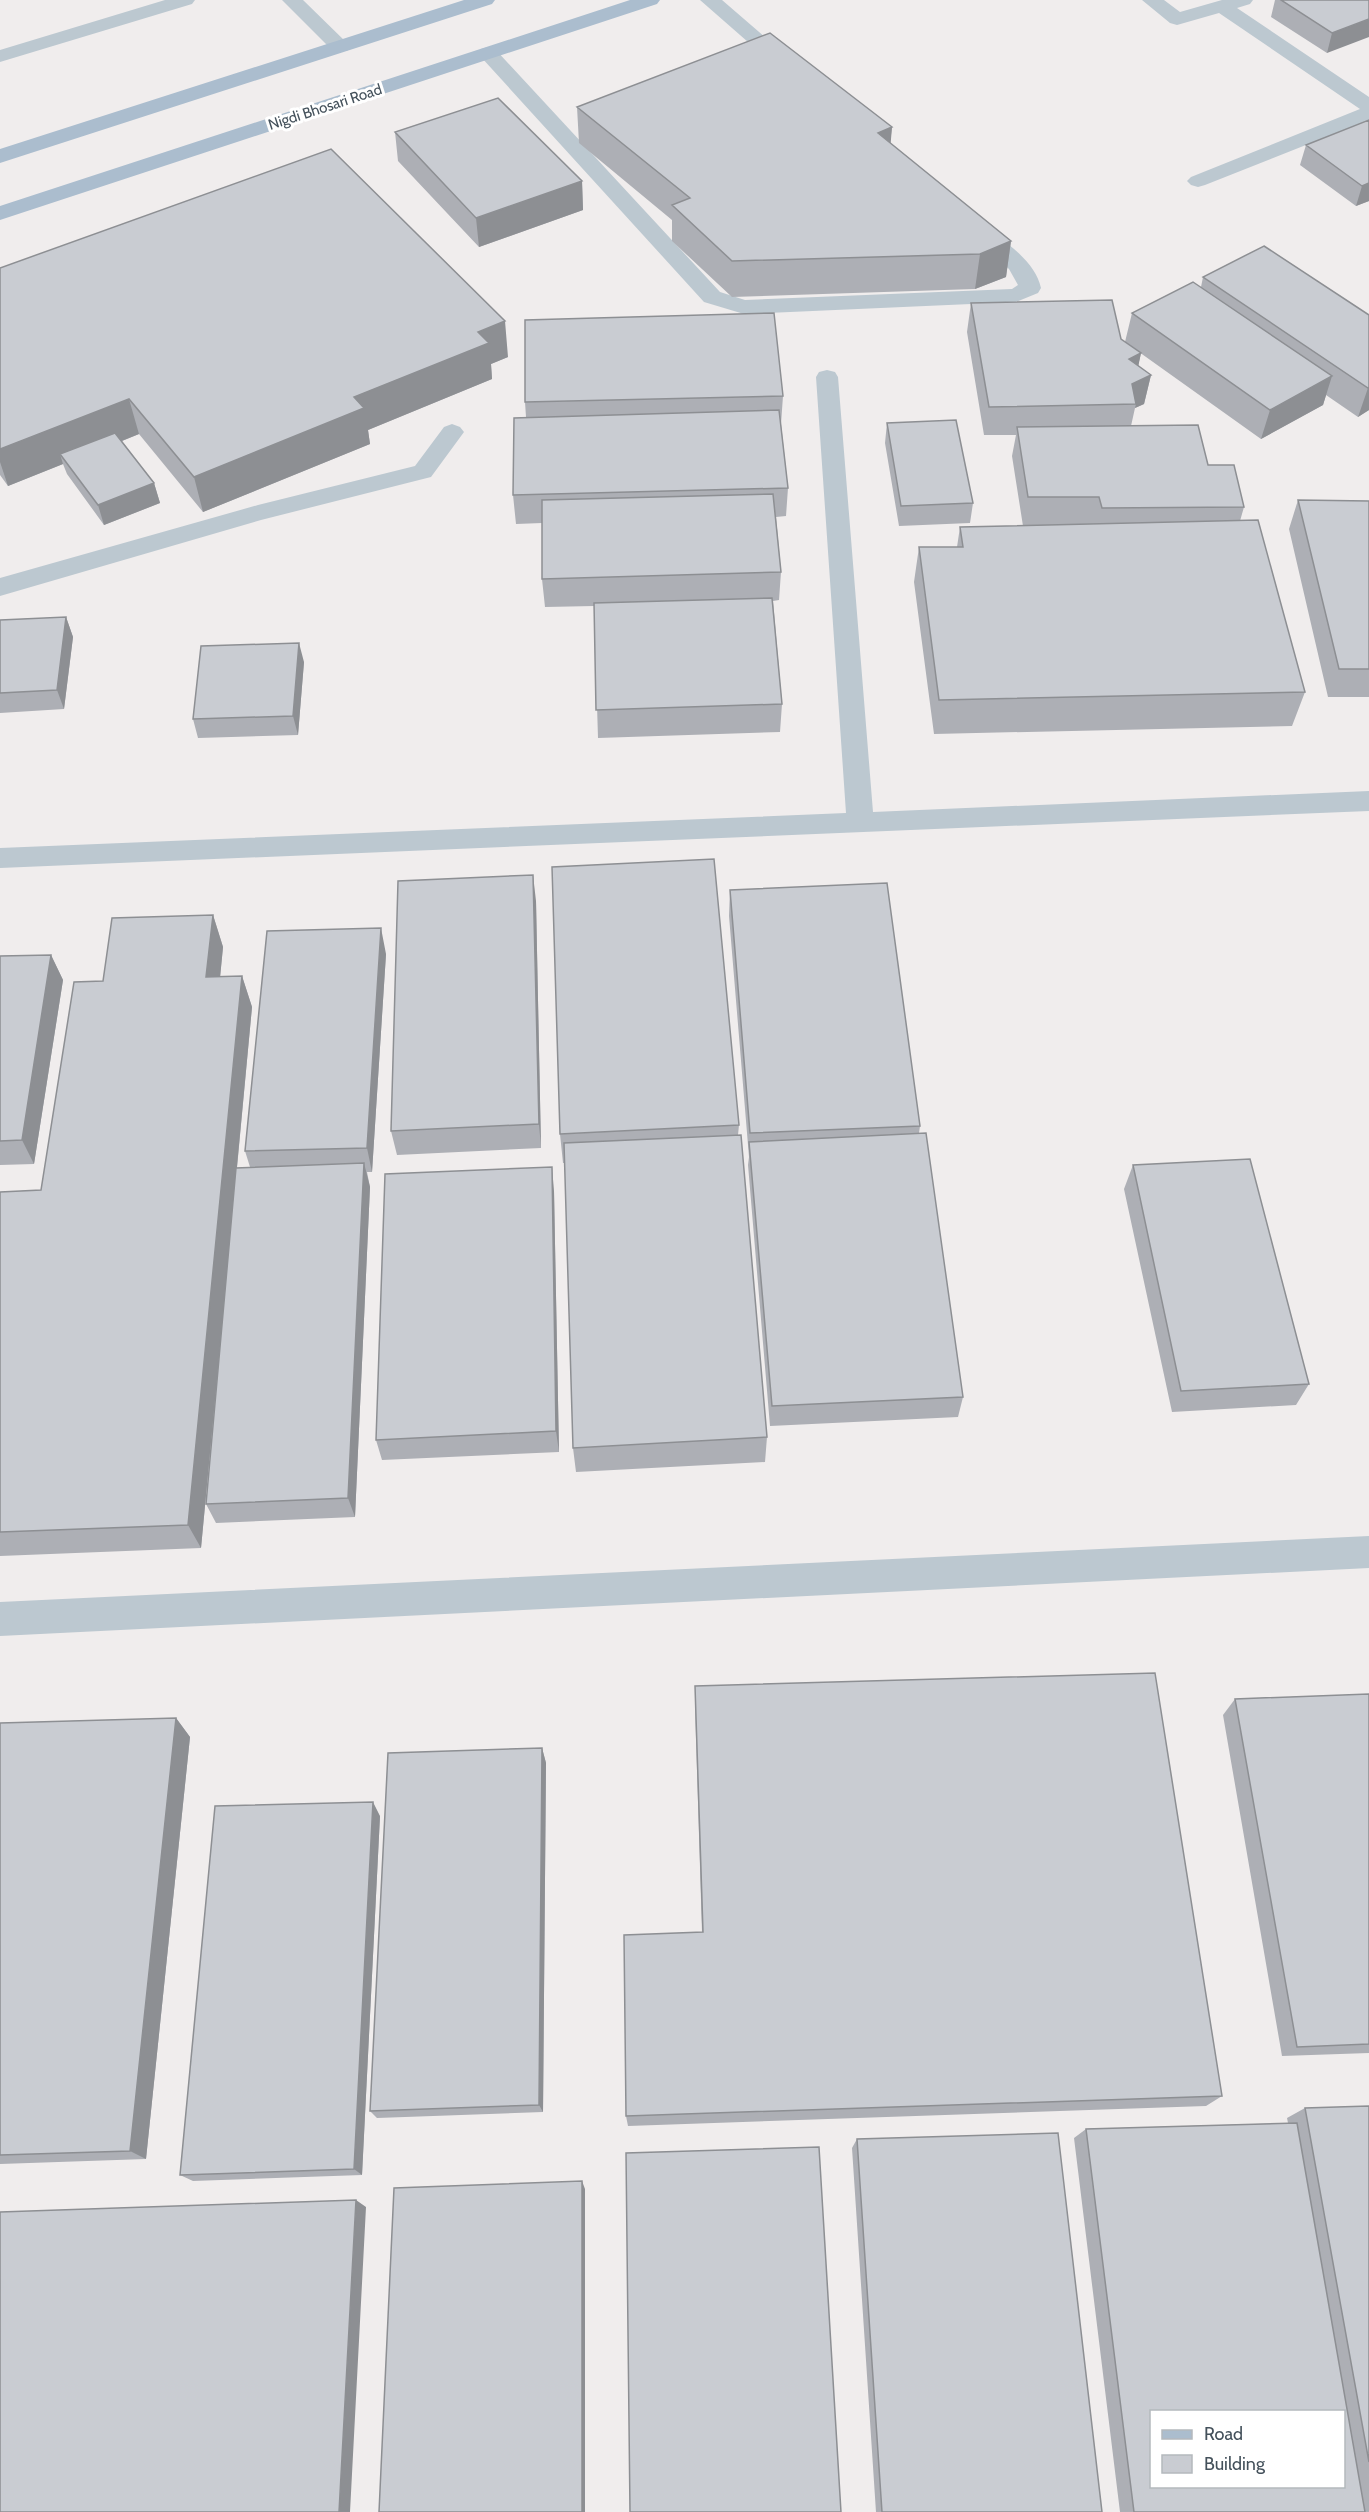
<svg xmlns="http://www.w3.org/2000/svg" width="1369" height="2512" font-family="Cabin,sans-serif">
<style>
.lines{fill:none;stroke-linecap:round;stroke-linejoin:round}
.service{fill:#bcc8d0;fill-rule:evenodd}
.primary{fill:#abbdce;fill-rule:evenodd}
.wall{fill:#adafb5}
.shaded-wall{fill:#8d8f93}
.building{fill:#c9ccd2;stroke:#8d8f93;stroke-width:1.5;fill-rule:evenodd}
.labels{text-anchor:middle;stroke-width:6;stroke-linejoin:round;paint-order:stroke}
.far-street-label{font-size:15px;fill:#44515b;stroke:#fff}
</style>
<rect width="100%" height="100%" fill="#f0eded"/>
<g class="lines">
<path class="service" d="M165,0H195L192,4L0,62V50Z
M282,0H303L347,43L350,47L347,51H333Z
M700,0H722L794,62L797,66L794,70H780Z
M1142,0H1164L1180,12L1222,0H1253L1250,4L1237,8L1369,97V120L1205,185L1198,187L1191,185L1187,181L1191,177L1360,109L1219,13L1177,25L1170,23Z
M488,47L495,49L720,292L745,300L1012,289L1018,285L1009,269L965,230L968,225L976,224L984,225C1004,242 1035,260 1041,288L1038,293L1016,302L744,314L704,302L481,57L478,53L481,49Z
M827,370L835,372L838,377L873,812L1369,791V811L0,868V848L846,813L816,377L819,372Z
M452,424L460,427L464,432L431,477L261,520L0,596V578L258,505L415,466L444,427Z
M1369,1536V1568L0,1636V1602Z"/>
<path class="primary" d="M464,0H495L492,4L0,163V149Z
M630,0H660L657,4L0,220V206Z"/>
</g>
<path class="wall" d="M1275,0H1369L1327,53L1271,17Z
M577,107L892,127L890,143L1011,241L1006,277L975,289L732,297L672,241V220L579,143Z
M1369,120V201L1356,206L1300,165L1306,145Z
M395,132L582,181L583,210L479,247L398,161Z
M0,268L508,357L491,364L492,379L368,430L370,444L203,512L139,434L122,441L154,483L160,503L104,525L67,474L63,464L8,486L0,475Z
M1203,277L1369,315V410L1358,417L1326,395L1323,405L1261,439L1132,347L1141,353L1138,366L1151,375L1144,404L1135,408L1131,426L1208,465L1244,507L1240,521L1305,692L1292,726L934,734L914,582L919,547H957L960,527L1023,526L1012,456L1016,435H984L967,332L971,303L1121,339L1125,342L1132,313L1201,287Z
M783,396L781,424L788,488L786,516L776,517L781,572L779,600L773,601L782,704L780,732L598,738L594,606L545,607L542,579V523L516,524L513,495L526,417L525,402Z
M887,423L973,503L970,523L899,526L885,443Z
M1298,500L1369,501V697H1328L1289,529Z
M66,617L73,637L64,709L0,713V620Z
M304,662L298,735L198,738L193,719Z
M730,890L920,1126L919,1133L963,1397L958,1417L770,1426L748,1165L749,1157L729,916Z
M536,901L541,1148L397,1155L391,1131Z
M213,915L223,947L220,977L242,976L252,1007L237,1168L250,1167L245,1151L386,954L372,1172H367L370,1187L355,1517L216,1523L206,1504L223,1319L201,1548L0,1556V1192L41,1190L103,981Z
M51,955L63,980L34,1164L0,1165V956Z
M739,1125L738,1135L767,1437L765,1462L576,1472L573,1448L565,1163H563L560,1134Z
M1133,1165L1309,1384L1296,1405L1172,1412L1124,1189Z
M554,1191L559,1452L382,1460L376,1440Z
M695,1686L1222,2096L1206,2106L628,2126L626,2116L702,1932L695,1706Z
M1369,1694V2053L1282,2056L1223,1715L1235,1699Z
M176,1718L190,1737L146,2159L0,2164V1723Z
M542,1748L546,1763L543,2112L377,2118L370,2111Z
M380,1816L362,2175L193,2181L180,2175Z
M1369,2106V2512H1120L1074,2138L1086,2129L1288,2123L1287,2118L1305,2108Z
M857,2139L1102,2512H876L852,2148Z"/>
<path class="shaded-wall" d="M1369,19V37L1327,53L1332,33Z
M892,127L889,163L878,133Z
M582,181L583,210L479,247L476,218Z
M1369,183V201L1356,206L1362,186Z
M1011,241L1006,277L975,289L980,254Z
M505,321L508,357L491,364L492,379L368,430L370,444L203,512L194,477L354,397L478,332Z
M1141,353L1135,382L1129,359Z
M1151,375L1144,404L1135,408L1136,404L1132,384Z
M1332,376L1323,405L1261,439L1270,410Z
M1369,387V410L1358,417L1368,388Z
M129,399L139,434L67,463L60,454L63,464L8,486L0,462V449Z
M154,483L160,503L104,525L98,505Z
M66,617L73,637L64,709L57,690Z
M299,643L304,662L298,735L293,716Z
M533,875L536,901L541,1148L539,1124Z
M213,915L223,947L217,1009L206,977Z
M381,928L386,954L372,1172L367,1148Z
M51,955L63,980L34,1164L22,1140Z
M242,976L252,1007L201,1548L188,1525Z
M364,1163L370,1187L355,1517L348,1498Z
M552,1167L554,1191L559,1452L556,1431Z
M176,1718L190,1737L146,2159L130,2151Z
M542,1748L546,1763L543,2112L539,2105Z
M373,1802L380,1816L362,2175L354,2169Z
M582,2181L585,2189V2512H582Z
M356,2200L366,2207L350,2512H339Z"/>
<path class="building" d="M1281,0H1369V19L1332,33Z
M770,33L892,127L878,133L1011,241L980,254L732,261L672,205L690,198L577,107Z
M498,98L582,181L476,218L395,132Z
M1369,120V183L1362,186L1306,145Z
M331,149L505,321L478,332L489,343L354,397L364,408L194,477L129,399L0,449V268Z
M1264,246L1369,315V387L1368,388L1203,277Z
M1193,282L1332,376L1270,410L1132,313Z
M1112,300L1121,339L1141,353L1129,359L1151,375L1132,384L1136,404L989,407L971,303Z
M774,313L783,396L525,402V320Z
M779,410L788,488L513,495L514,418Z
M956,420L973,503L901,506L887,423Z
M1198,425L1208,465H1234L1244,507L1102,508L1099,497H1028L1017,427Z
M115,433L154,483L98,505L60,454Z
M773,494L781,572L542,579V500Z
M1298,500L1369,501V669H1339Z
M1258,520L1305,692L939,700L919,547H963L960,527Z
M772,598L782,704L596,710L594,603Z
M66,617L57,690L0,693V620Z
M299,643L293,716L193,719L201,646Z
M714,859L739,1125L560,1134L552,867Z
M533,875L539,1124L391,1131L398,881Z
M887,883L920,1126L750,1133L730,890Z
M213,915L206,977L242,976L188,1525L0,1532V1192L41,1190L74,982L103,981L112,918Z
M381,928L367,1148L245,1151L267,931Z
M51,955L22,1140L0,1141V956Z
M926,1133L963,1397L772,1406L749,1142Z
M741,1135L767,1437L573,1448L564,1143Z
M1250,1159L1309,1384L1181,1391L1133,1165Z
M364,1163L348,1498L206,1504L236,1168Z
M552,1167L556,1431L376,1440L385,1174Z
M1155,1673L1222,2096L626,2116L624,1935L703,1932L695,1686Z
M1369,1694V2044L1297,2047L1235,1699Z
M176,1718L130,2151L0,2155V1723Z
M542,1748L539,2105L370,2111L388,1753Z
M373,1802L354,2169L180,2175L215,1806Z
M1369,2106V2462L1305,2108Z
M1297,2123L1365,2512H1134L1086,2129ZM1152,2412H1344V2487H1152Z
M1058,2133L1102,2512H882L857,2139Z
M819,2147L841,2512H630L626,2153Z
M582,2181V2512H379L394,2188Z
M356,2200L339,2512H0V2212Z"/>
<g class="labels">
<g class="far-street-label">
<text transform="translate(325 107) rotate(-18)" y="5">Nigdi Bhosari Road</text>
</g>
</g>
<rect x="1150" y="2410" width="195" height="78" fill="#ffffff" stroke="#b4b9bd" stroke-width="1.5"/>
<rect x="1162" y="2430" width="30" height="9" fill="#abbdce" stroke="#b4b9bd" stroke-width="1.5"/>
<text x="1204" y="2440" font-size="18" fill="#44515b">Road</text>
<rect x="1162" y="2455" width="30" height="18" fill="#c9ccd2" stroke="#b4b9bd" stroke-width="1.5"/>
<text x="1204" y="2470" font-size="18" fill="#44515b">Building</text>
</svg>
